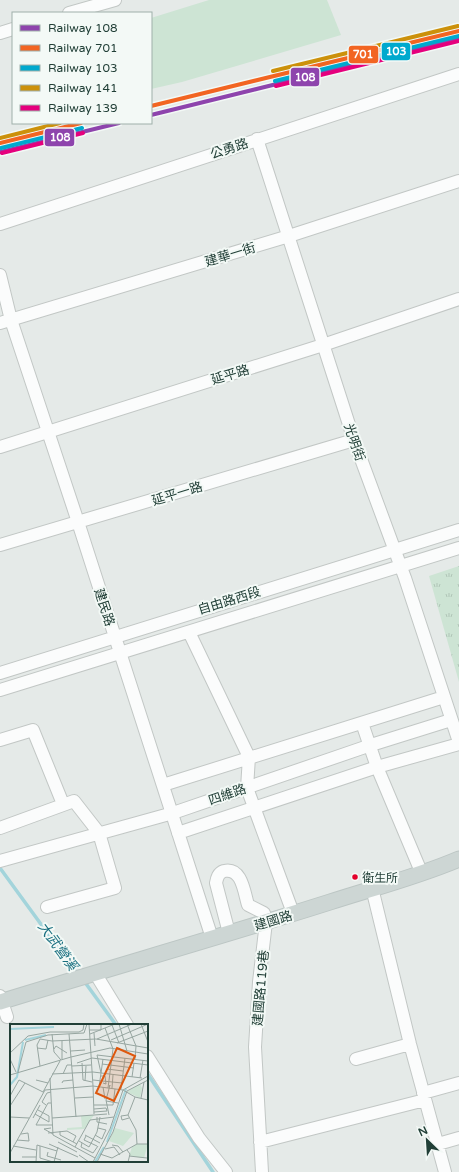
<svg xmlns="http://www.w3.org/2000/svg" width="459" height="1172" font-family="'Varela Round','Noto Sans TC',sans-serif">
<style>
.grass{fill:#cde4d4}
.park{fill:url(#park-tufts)}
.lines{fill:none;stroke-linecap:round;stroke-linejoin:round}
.stream{stroke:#a3d4db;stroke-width:3.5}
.minor-casing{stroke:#c2c7c5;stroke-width:14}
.major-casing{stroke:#bcc6c4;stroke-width:17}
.minor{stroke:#fbfcfc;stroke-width:12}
.major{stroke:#cdd6d4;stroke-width:15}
.rail-1-casing{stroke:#f3f9f6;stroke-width:7}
.rail-2-casing{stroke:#f3f9f6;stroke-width:7}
.rail-3-casing{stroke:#f3f9f6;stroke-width:7}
.rail-4-casing{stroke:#f3f9f6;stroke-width:7}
.rail-5-casing{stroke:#f3f9f6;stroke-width:7}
.rail-1{stroke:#8e44ad;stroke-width:4}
.rail-2{stroke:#f26522;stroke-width:4}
.rail-3{stroke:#00a9ce;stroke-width:4}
.rail-4{stroke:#cc910b;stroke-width:4}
.rail-5{stroke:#e5007d;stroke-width:4}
.bus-dot{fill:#e4002b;stroke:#f3f9f6;stroke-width:1.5}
.labels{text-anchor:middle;stroke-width:4;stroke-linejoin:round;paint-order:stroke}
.bus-label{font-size:12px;fill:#213f37;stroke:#f3f9f6;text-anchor:start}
.street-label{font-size:13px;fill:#213f37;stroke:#f3f9f6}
.water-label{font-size:14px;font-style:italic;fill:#176e7f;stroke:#f3f9f6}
.inset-river{fill:none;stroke:#a3d4db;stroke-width:2}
.inset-road{fill:none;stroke:#97a6a1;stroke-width:1}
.view{fill:#de580e;fill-opacity:0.15;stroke:#de580e;stroke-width:2}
.inset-edge{fill:none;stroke:#213f37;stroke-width:2}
.line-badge{stroke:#f3f9f6;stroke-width:1.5}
.badge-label{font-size:11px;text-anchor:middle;font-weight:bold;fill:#fff}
</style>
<defs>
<pattern id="park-tufts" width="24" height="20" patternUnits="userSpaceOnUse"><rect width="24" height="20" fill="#cde4d4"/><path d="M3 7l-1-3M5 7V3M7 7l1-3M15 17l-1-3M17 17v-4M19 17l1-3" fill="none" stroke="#b0c5b7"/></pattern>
</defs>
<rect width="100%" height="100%" fill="#e5eae8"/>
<path class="grass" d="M209,0H327L341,35L182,82L151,89V18Z"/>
<path class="park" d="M459,566V682L429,576Z"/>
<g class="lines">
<path class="stream" d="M0,868L78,975
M84,981L116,1025
M147,1073L213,1172"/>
<g class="minor-casing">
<path id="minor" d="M69,13L115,0
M0,33L13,29
M257,139L354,440L405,578L459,742
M0,224L459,74
M0,275L11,320L78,522L212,938
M0,323L289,236L459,181
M0,447L323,345L459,299
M0,545L354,440
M189,632L249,757L247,788L293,913
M0,673L459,530
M0,690L459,548
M362,723L377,767L422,874
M0,740L33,730L63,804
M163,785L444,697
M0,828L74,801L99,833L115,888L47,907
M178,833L377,767L459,744
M0,861L173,813L371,745L451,720
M372,888L410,1044L445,1172
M229,933L216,883C217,878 218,873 224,871C242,867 244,892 248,905L264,913L266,922L259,982L255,1047L262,1172
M95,973L127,1025
M0,996L7,1017
M147,1056L199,1138L226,1172
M356,1059L410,1044
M423,1093L459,1083
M260,1142L425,1100
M438,1144L459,1138"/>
</g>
<g class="major-casing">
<path id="major" d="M0,1002C110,968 220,937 330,902C373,888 417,877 459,859"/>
</g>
<use href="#minor" class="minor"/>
<use href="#major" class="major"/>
<g class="rail-1-casing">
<path id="rail-1" d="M151,115L459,39
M0,152L119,123"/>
</g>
<g class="rail-2-casing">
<path id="rail-2" d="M151,106L459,31
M0,143L81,123"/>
</g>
<g class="rail-3-casing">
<path id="rail-3" d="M275,81L459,36
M1,148L82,128"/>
</g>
<g class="rail-4-casing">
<path id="rail-4" d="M273,71L458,26
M0,138L60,123"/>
</g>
<g class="rail-5-casing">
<path id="rail-5" d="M276,86L459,41
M2,153L83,133"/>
</g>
<use href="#rail-1" class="rail-1"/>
<use href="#rail-2" class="rail-2"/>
<use href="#rail-3" class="rail-3"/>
<use href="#rail-4" class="rail-4"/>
<use href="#rail-5" class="rail-5"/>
</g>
<circle class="bus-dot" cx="355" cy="877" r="3.5"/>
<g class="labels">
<g class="bus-label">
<text x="362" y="882">衛生所</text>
</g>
<g class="street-label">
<text transform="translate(229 148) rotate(-18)" y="5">公勇路</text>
<text transform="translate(230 254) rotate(-17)" y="5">建華一街</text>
<text transform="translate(230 374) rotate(-17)" y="5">延平路</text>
<text transform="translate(355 442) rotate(71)" y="5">光明街</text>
<text transform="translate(177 493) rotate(-17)" y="5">延平一路</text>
<text transform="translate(229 600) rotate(-17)" y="5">自由路西段</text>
<text transform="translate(105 607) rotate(72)" y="5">建民路</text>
<text transform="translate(227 794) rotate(-19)" y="5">四維路</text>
<text transform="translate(273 920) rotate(-17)" y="5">建國路</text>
<text transform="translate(260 988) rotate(-85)" y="5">建國路119巷</text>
</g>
<g class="water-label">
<text transform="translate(58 946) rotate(54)" y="5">大武營溪</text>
</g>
</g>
<g transform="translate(10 1024)">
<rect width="138" height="138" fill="#e5eae8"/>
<path d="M127,120H138L134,134L119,132L122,123Z" fill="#cde4d4"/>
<path d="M130,60L132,64L130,74L117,68ZM84,91L74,105L57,106V104L72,103L71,92ZM105,104L124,109L113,122L99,117Z" fill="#cde4d4"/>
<path class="inset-river" d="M0,5L44,3M15,16L36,11M0,61L7,53L13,18M97,118L116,65M85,138L94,123"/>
<path class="inset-road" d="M79,0L83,62M109,0L117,27M117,0L126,22L125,35M131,0L138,18M102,1L109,19M95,4L103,25L98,64M79,6H91V0M84,9L85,22M42,10L44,28L51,36M59,10L66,93M80,10L105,0M87,15L122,0M101,16L138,0M52,17V35M107,19L138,7M27,24L36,25L38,16M44,25L46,22L57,29M61,27L75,26M0,29L18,12L40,8H69L73,6L74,0M0,35L6,48M67,39L82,34L138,41M72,39L73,56L82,58M92,40L124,44M30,42L27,21L30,15L42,17L86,15L138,24M62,42L81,41M97,45L113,47M8,48L16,18L38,11L74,9L77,0M91,49L87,31L138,37M42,50L83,48L132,54M53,50L57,41H62M0,51L61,33L100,24L138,30M91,52H95L96,60L93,59M122,53L124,39M40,54L43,111L85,134M130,54L133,36M26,56L38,59M83,56L112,59M75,57L76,42M52,59L53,57L63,56M83,62L84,90M89,63L93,35M93,63L95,75M102,64L103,51M111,65L115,34M0,72L9,56L33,68L50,37M125,73L118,91L126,106L127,120M65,74L83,73M131,74L134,58M96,77L108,79M41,79H38L26,101H43M36,81L32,78L37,69L41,68M84,81H103L105,65M0,82L15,59M84,85L96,84L97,87M28,86L39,92V98M84,88L97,87M25,90L39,98M84,91L97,90M99,91L96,76L100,61L99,63M118,91L111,92L112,96L119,94M0,93L19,94M87,93V98L97,100M23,94L30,81M42,94L84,91M41,104L34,105L43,110M88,104L96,106L94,110M50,107V111L67,120M38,109L57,107L66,112L63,118M75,111L90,119M85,111L92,115L94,110M76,112L74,116L87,122M7,116L19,117L18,109L11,110M69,117L79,123L87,108L90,93M48,118L67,128M72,119L71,123L83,129L88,122M39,120L68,133M102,121L108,122L113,128M3,122L26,126M30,122V134L43,138M65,123L80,96L104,93M95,125L104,123L110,131M117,126L120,130L118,138M38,128L37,132L51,136M0,129L35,66L83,62L113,66L138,52M90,130L102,134L127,120H138M69,131L79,138M119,132L137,134M12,133H26M26,138L27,121L47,127M44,138L48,123M83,138L100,105L113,66L125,73L138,76M87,138L103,108L117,67L138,56"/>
<path class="view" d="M107,24L125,32L104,77L86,69Z"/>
<rect width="138" height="138" class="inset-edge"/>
</g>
<g class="line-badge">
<rect x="381" y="42" width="30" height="19" rx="4" fill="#00a9ce"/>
<rect x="348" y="45" width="31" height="19" rx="4" fill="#f26522"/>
<rect x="290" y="67" width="30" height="20" rx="4" fill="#8e44ad"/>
<rect x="44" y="128" width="31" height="19" rx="4" fill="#8e44ad"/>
</g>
<g class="badge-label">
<text x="396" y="55">103</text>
<text x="363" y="58">701</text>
<text x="305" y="81">108</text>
<text x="60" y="141">108</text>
</g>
<rect x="12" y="12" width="140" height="112" fill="#f3f9f6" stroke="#9fafaa"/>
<rect x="20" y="25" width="20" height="6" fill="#8e44ad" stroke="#9fafaa"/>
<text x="48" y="32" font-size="12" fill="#213f37">Railway 108</text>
<rect x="20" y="45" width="20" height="6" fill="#f26522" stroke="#9fafaa"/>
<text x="48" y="52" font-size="12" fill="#213f37">Railway 701</text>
<rect x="20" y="65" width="20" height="6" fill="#00a9ce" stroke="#9fafaa"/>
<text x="48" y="72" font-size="12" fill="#213f37">Railway 103</text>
<rect x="20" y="85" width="20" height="6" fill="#cc910b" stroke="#9fafaa"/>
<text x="48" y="92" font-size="12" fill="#213f37">Railway 141</text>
<rect x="20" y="105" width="20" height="6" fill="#e5007d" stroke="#9fafaa"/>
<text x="48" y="112" font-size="12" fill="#213f37">Railway 139</text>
<g transform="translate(427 1140) rotate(335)" stroke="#f3f9f6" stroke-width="3" paint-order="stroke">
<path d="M0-3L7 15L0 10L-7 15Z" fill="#213f37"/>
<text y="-6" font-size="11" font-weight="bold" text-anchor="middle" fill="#213f37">N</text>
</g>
</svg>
